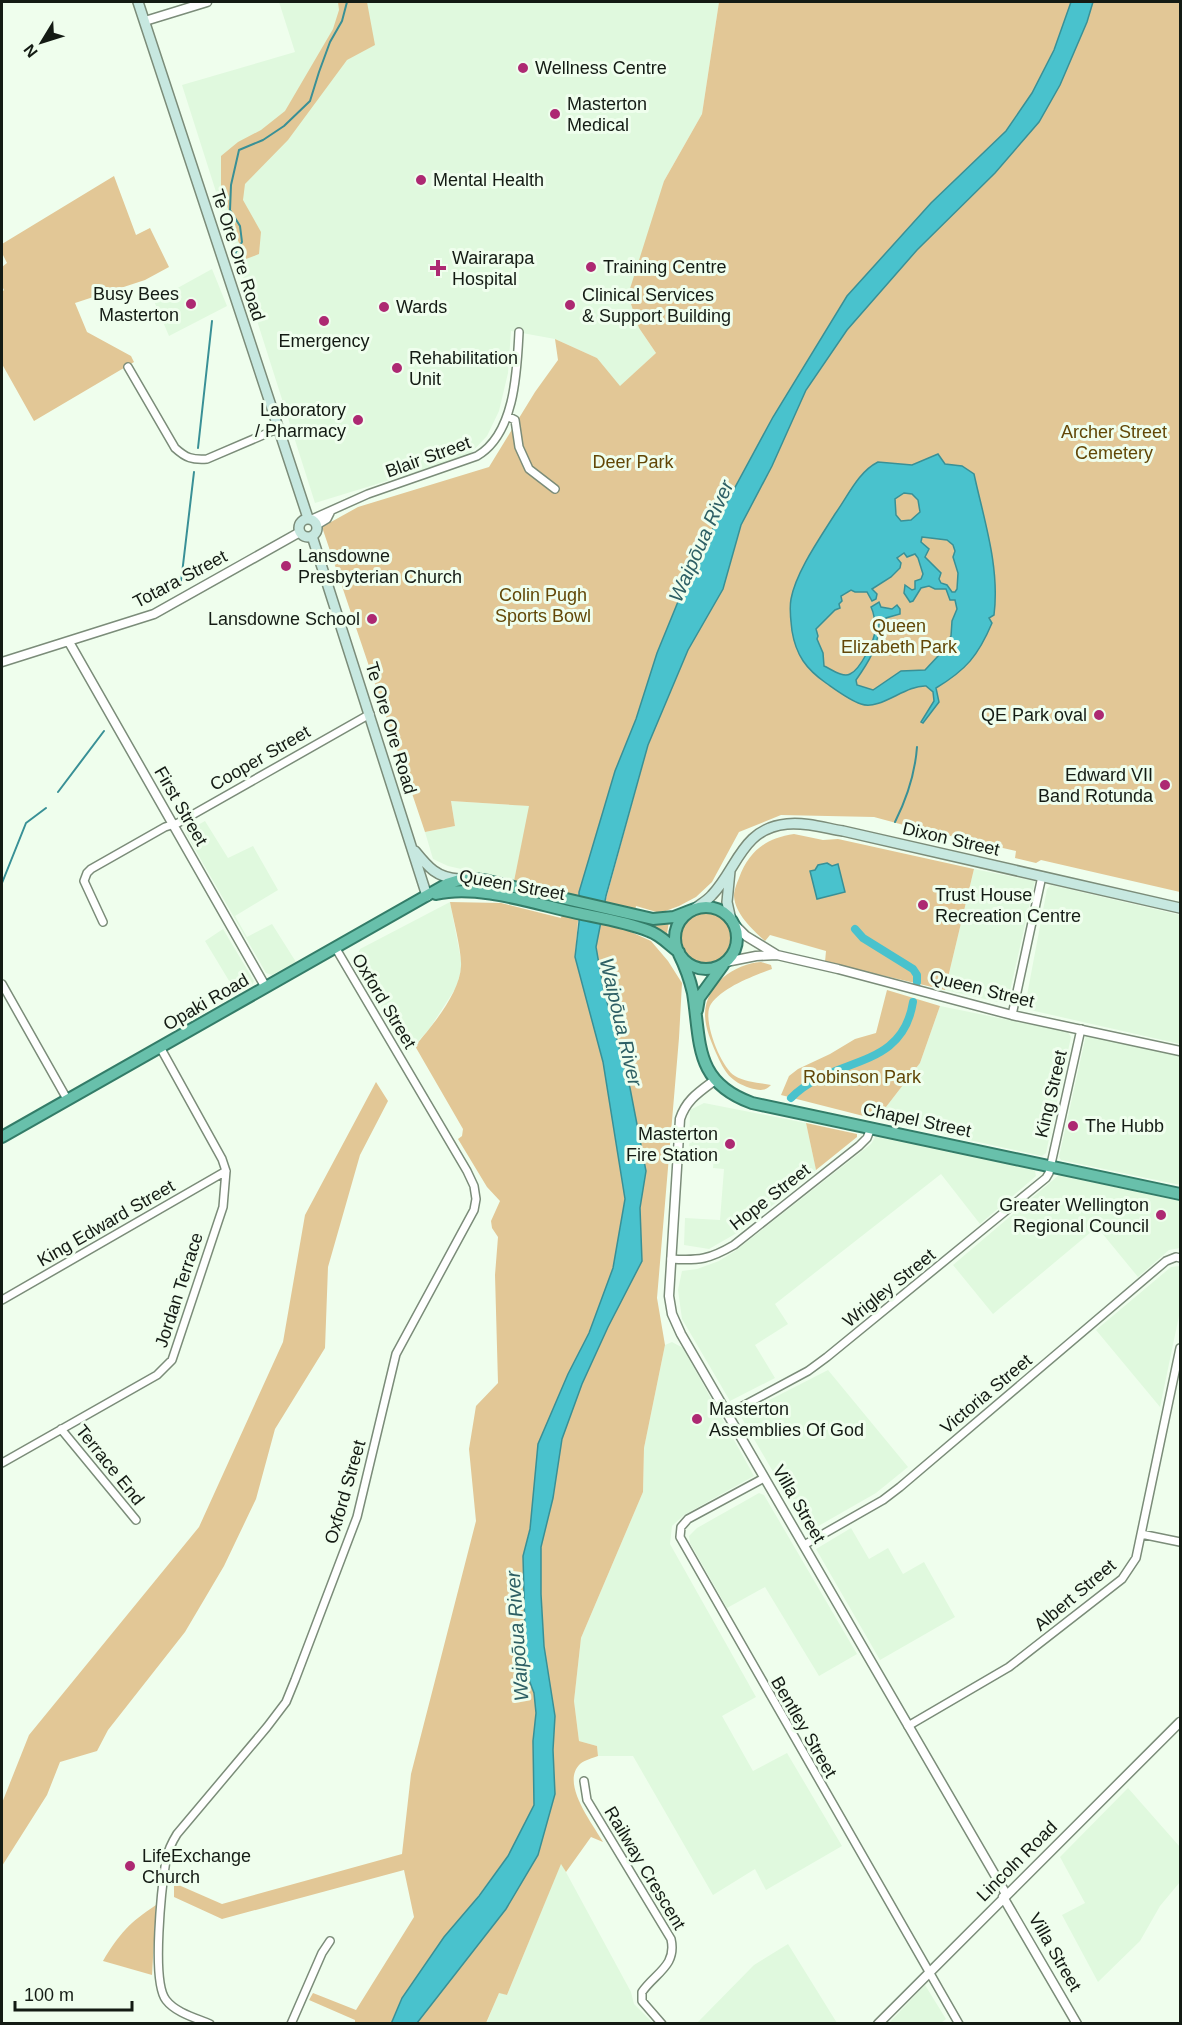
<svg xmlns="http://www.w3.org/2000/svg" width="1182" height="2025" font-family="Arial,sans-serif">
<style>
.built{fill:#e0f9de}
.green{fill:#e2c796}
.water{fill:#49c2cd;stroke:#399096;stroke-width:1.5;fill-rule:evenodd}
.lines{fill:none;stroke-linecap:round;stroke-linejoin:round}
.stream{stroke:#399096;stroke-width:2}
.canal{stroke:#49c2cd;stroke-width:8}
.minor-casing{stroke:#7b8c79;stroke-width:10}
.tertiary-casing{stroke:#7b8c79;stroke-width:11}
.secondary-casing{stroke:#7b8c79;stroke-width:12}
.trunk-casing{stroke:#337c68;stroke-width:14}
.minor{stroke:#fff;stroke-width:7}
.tertiary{stroke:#fff;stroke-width:8}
.secondary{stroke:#c7e8e0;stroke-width:9}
.trunk{stroke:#68c0ab;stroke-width:10}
.poi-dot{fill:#ad2972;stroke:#effeed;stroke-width:2}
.labels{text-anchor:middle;stroke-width:6;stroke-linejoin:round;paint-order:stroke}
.poi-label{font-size:18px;fill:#141b14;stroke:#effeed;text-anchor:start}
.street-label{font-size:18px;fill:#141b14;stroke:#effeed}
.park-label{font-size:18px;fill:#624707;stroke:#effeed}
.water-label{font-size:20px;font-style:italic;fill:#2d5f64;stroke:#effeed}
</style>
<rect width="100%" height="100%" fill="#effeed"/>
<path class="built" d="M279,2H719L702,114L664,181L639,328L656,353L620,387L597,358L555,339L511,331L508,373L499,411L487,436L468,456L315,503L182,85L295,52Z
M212,269L227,306L169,336L154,301Z
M451,801L530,806L514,881L448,866L433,859L425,832L455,826Z
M205,821L228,858L253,846L278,890L235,916L247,937L272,924L296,962L272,975L266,973L185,832Z
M974,869L1035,881L1007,1004L945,990Z
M1051,885L1180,915V1044L1030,1010L1025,1006L1047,889Z
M450,902L462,965L457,986L430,1028L408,1053L355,962L360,949Z
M223,929L254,981L251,987L237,994L205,941Z
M940,1006L1068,1032L1071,1037L1046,1153L1042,1156L883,1121L886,1107L920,1063Z
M1086,1035L1180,1056V1185L1061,1160L1059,1157Z
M704,1103L806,1123L816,1170L742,1230L709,1249L684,1245L685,1218L720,1220L724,1169L713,1168L714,1159L689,1158L690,1110Z
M876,1136L1028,1167L1035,1171L1036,1176L980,1224L941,1174L775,1304L788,1324L755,1345L775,1378L730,1401L682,1319L678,1290L682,1271L697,1269L719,1261L735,1251L871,1144Z
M1059,1175L1180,1201V1248L1169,1250L1138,1277L1097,1227L993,1314L953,1265Z
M1179,1266L1180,1268V1311L1160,1407L1096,1330L1171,1267Z
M672,1342L683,1348L754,1476L684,1515L672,1526L670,1544L756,1697L722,1716L753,1771L787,1753L842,1846L766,1890L755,1869L713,1895L633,1756H598L597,1746L579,1741L574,1701L581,1638L643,1492L644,1448L665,1345Z
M828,1370L908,1467L876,1493L808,1532L740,1415Z
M759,1493L764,1495L857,1654L819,1676L765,1587L727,1608L690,1543L689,1536L697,1528Z
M851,1528L869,1559L888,1548L903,1574L924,1562L955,1617L880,1660L816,1549Z
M1128,1788L1180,1847V1882L1160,1906L1140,1941L1098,1982L1062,1915L1085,1903L1060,1857Z
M561,1863L631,1992L634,2004L653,2023L486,2024L499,1992L507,1995Z
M788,1944L837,2023H697L754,1965Z
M925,1985L946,2019L941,2023H889Z"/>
<path class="green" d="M338,2H367L375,45L347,60L288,140L245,184L243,200L261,232L259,254L246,259L236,236L221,185V156L238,142L261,130L285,111L333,29L339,10Z
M719,2H1071L1054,50L1032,93L1006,131L931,203L847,296L773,417L693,565L657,653L636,719L615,771L579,892V905L603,910L648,745L688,650L723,589L741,525L772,466L806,390L847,330L917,250L995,173L1039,122L1060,85L1087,22L1093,2H1180V892L1041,860L1036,863L1015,858L1016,851L911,827L874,817L781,815L739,832L712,882L696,897L679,906L660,913L636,906L634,917L669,921L667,934L647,923L634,920L631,932L651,941L668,961L682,983L679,1038L657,1298L665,1345L644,1448L643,1492L581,1638L574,1701L579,1741L597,1746L598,1756C593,1758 585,1760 580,1764C560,1783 593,1824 603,1842L591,1837L566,1872L561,1864L507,1995L499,1993L486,2023H417L506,1909L538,1855L555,1794L553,1750L555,1716L544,1646L541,1594V1547L553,1498L562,1439L582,1384L608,1327L642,1261L640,1208L646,1171L630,1088L603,987L596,947L602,914L579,909L575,957L603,1062L625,1199L613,1268L589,1333L568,1374L523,1556L526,1672L534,1693L536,1713L533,1741L534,1805L508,1856L402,1998L391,2023H355V2020L309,2000L313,1993L356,2010L414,1917L404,1870L222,1919L174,1897V1883L222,1904L402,1854L411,1774L476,1521L469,1449L476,1406L498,1383L495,1275L498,1237L492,1228L491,1221L500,1201L487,1187L458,1139L462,1136L463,1129L415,1046C432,1026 460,993 461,966C462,952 453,918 450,902L501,903L561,918L564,905L531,898L532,892L565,901L567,891L514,881L529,806L451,801L455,826L425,832L322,527L358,507L489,467L535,392L558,360L555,339L597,358L620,386L656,353L639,328L628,295L664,181L702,114Z
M114,176L136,235L150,228L169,267L145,280L75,303L87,332L131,356L134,362L34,421L2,364V292L4,290L2,286V267L7,263L2,253V244Z
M794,834L823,840L838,839L974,869L945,990L825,962L826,951L770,935L765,941C753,930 735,914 734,896C734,890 737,883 739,878C749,851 766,838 794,834Z
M679 938a27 27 0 1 1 54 0a27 27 0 1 1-54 0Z
M761,962L771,965L772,969C753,976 723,987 711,1004C701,1018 721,1068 735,1076C745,1082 761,1083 771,1085C765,1092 758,1090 750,1088C730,1081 725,1073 716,1053C711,1041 705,1028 705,1014C706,984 734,964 761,962Z
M887,990L940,1006L920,1063L886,1107L883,1121L781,1095L789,1076L798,1069L830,1054L855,1039L876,1033Z
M376,1082L388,1101L360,1155L328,1267L325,1348L275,1429L256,1499L224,1566L185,1632L108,1730L97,1751L60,1762L47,1795L2,1866V1803L29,1735L199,1527L283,1342L305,1215Z
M806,1123L857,1134V1137L816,1170Z
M156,1905L152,1975L103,1961C119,1934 130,1922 156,1905Z"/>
<path class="water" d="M1071,2H1093L1087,22L1060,85L1039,122L995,173L917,250L847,330L806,390L772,466L741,525L723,589L688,650L648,745L606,896L596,947L603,987L630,1088L646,1171L640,1208L642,1261L608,1327L582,1384L562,1439L553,1498L541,1547V1594L544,1646L555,1716L553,1750L555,1794L538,1855L506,1909L417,2023L391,2024L402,1998L444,1937L479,1896L508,1856L534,1805L533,1741L536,1713L534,1693L526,1672L523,1556L530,1529L538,1444L568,1374L589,1333L613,1268L625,1199L603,1062L575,957L579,922V892L615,771L636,719L657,653L693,565L773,417L847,296L931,203L1006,131L1032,93L1054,50Z
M938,454L945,464L962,466L974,474C984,520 1000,567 994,615L989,618L992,623C978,656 966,670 936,688L939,702L923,723L921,722L934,701L933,692L926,686C905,685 880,711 861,704C849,700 836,690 826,683C806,669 796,655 792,631C791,621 789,610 791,599C796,572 820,538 835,514C848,496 858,472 878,462L912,465ZM904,493L912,494L918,500L920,512L911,520L901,521L896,515L895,499ZM922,537L947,540L953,545L955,551L953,557L958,573L957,589L955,592H952L947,585L941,583L939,579L941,573L925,557L929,549L921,542ZM904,553L907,557L915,554L918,558L923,574L921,579L915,581V589L912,590L905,585L904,593L910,602L913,601L921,588L929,586L935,589H946L950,600H955L957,609L952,621L951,636L939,655L925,670L901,671L873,690L857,685L856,680C868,663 879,646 879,624L883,623L886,618L900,614V609L897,605L892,609L881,607L879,602L871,607C874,613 875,622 875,630C875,640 860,670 850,674C843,678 831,669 824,666L823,653L817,639L818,636L816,629L835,610L840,608L839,604L842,601L841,596L851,590L855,592H867L872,601L876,599L877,594L872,589L891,577L900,568L901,563L897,558Z
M827,863L832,866L838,864L845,892L817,899L810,871L815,870L818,865Z"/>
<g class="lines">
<path class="stream" d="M233,257L242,242L240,226L230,210L231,185L239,150L263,140L284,126L310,101L319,72L330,42L342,21L347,2
M198,448L212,321
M181,582L194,472
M58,792L104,731
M895,822C907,798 915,774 917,747
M2,883L26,823L46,808"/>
<path class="canal" d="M855,929L863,938L913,969L917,975V982
M791,1098C833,1055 902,1072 913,1002"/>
<g class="minor-casing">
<path id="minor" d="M128,367L175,448C186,458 192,460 207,459L277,429
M507,416L515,420L519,447L529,469L555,489
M312,519L368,494L477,456C515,434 517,371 519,332
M317,525L327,519L330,513
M103,922L84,881L87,873L91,869L165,827L178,823L370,714
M2,984L67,1099
M1012,1015L1042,876
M671,1259C699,1261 710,1259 734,1245L859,1146L867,1138L871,1128
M2,1300L226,1171
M728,1414L808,1371L827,1357L1046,1178L1049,1173L1081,1029
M61,1429L136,1520
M2,1463L157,1375L172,1360L223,1207L226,1171L222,1159L160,1047
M764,1478L688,1519L681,1527L680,1537L959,2024
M1141,1534L1180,1542
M804,1545L883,1500L900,1487L1166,1261L1176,1257L1180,1258
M908,1726L1009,1667L1122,1579L1136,1558L1180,1348
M584,1781L587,1800L671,1939C677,1966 655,1973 642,1992V2001L662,2024
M210,2024C196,2018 176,2013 166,2000C151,1981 162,1885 166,1860C168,1850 172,1842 177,1834L267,1727L286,1702L295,1680L357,1517L396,1354L474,1210L476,1199L474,1186L467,1171L335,947
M291,2024L322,1953L330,1941"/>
</g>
<g class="tertiary-casing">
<path id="tertiary" d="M145,21L207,2
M69,642L265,986
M2,662L154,614L300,532
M732,922L746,936L777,955
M726,962L756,956L777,955L838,969L1012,1015L1180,1051
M715,1080C699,1092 686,1100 680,1119L669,1296L672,1314L681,1334L1006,1894
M1003,1897L1077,2024
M878,2024L1180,1722"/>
</g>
<g class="secondary-casing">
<path id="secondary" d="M138,2L308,518
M299 528a9 9 0 1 1 18 0a9 9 0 1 1-18 0Z
M312,536L427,896
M415,851C428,867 437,878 459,879
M730,871L727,902L731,920
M693,910C699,905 707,901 712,895C737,869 742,828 787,824C806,822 825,828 843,831L1180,908"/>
</g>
<g class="trunk-casing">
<path id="trunk" d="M436,894C478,884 535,904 577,913C601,918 627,922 649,931C661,935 669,945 679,952
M675 938a31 31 0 1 1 62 0a31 31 0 1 1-62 0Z
M679,954C685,966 690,980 693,993C701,1044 694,1082 752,1103L1180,1194
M697,1010L699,998L723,965
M2,1137L447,884C462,878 472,878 488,881L653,919L674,917L692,910"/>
</g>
<use href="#minor" class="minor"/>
<use href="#tertiary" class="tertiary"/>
<use href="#secondary" class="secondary"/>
<use href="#trunk" class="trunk"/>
</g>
<g class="poi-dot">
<circle cx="523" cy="68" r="6"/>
<circle cx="555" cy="114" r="6"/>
<circle cx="421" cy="180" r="6"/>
<circle cx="591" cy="267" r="6"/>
<path d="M435 259h6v6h6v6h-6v6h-6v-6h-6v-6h6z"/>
<circle cx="191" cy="304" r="6"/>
<circle cx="570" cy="305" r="6"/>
<circle cx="384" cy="307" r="6"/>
<circle cx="324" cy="321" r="6"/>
<circle cx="397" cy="368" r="6"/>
<circle cx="358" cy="420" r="6"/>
<circle cx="286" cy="566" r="6"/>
<circle cx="372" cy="619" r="6"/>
<circle cx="1099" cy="715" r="6"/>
<circle cx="1165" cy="785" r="6"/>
<circle cx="923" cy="905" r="6"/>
<circle cx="1073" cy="1126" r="6"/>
<circle cx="730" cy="1144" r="6"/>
<circle cx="1161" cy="1215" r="6"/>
<circle cx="697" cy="1419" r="6"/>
<circle cx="130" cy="1866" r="6"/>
</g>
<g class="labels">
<g class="poi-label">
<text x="535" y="74">Wellness Centre</text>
<text x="567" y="110">Masterton<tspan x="567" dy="21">Medical</tspan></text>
<text x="433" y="186">Mental Health</text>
<text x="452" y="264">Wairarapa<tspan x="452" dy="21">Hospital</tspan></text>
<text x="603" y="273">Training Centre</text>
<text x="179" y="300" text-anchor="end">Busy Bees<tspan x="179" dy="21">Masterton</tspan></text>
<text x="582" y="301">Clinical Services<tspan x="582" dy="21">&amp; Support Building</tspan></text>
<text x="396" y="313">Wards</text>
<text x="324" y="347" text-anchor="middle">Emergency</text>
<text x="409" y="364">Rehabilitation<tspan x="409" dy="21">Unit</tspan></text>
<text x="346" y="416" text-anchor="end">Laboratory<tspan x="346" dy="21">/ Pharmacy</tspan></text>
<text x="298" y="562">Lansdowne<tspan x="298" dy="21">Presbyterian Church</tspan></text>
<text x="360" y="625" text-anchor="end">Lansdowne School</text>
<text x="1087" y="721" text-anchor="end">QE Park oval</text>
<text x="1153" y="781" text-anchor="end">Edward VII<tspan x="1153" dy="21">Band Rotunda</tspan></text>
<text x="935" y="901">Trust House<tspan x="935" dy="21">Recreation Centre</tspan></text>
<text x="1085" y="1132">The Hubb</text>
<text x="718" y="1140" text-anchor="end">Masterton<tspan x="718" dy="21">Fire Station</tspan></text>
<text x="1149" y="1211" text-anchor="end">Greater Wellington<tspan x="1149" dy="21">Regional Council</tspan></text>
<text x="709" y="1415">Masterton<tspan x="709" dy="21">Assemblies Of God</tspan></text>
<text x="142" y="1862">LifeExchange<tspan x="142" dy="21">Church</tspan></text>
</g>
<g class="street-label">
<text transform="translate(238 255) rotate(72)" y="6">Te Ore Ore Road</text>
<text transform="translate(428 457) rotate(-20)" y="6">Blair Street</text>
<text transform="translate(180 579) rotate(-28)" y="6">Totara Street</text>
<text transform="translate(391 728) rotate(73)" y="6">Te Ore Ore Road</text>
<text transform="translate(260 758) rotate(-30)" y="6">Cooper Street</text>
<text transform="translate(181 806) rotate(60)" y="6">First Street</text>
<text transform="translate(951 839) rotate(13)" y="6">Dixon Street</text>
<text transform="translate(512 885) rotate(10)" y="6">Queen Street</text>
<text transform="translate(982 989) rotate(14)" y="6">Queen Street</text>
<text transform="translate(384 1001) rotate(59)" y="6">Oxford Street</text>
<text transform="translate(206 1002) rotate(-30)" y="6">Opaki Road</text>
<text transform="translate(1051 1094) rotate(-77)" y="6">King Street</text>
<text transform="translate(917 1120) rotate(12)" y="6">Chapel Street</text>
<text transform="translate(770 1197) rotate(-38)" y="6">Hope Street</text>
<text transform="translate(106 1223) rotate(-30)" y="6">King Edward Street</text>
<text transform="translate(889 1288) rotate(-39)" y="6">Wrigley Street</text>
<text transform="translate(179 1290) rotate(-72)" y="6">Jordan Terrace</text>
<text transform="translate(986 1394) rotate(-40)" y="6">Victoria Street</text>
<text transform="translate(110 1465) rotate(51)" y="6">Terrace End</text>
<text transform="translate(345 1492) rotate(-74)" y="6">Oxford Street</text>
<text transform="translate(799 1504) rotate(60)" y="6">Villa Street</text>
<text transform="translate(1075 1595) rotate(-40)" y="6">Albert Street</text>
<text transform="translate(804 1727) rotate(60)" y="6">Bentley Street</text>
<text transform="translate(1017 1861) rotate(-45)" y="6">Lincoln Road</text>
<text transform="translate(645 1868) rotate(59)" y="6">Railway Crescent</text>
<text transform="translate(1055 1952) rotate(60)" y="6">Villa Street</text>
</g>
<g class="park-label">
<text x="1114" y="438">Archer Street<tspan x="1114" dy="21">Cemetery</tspan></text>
<text x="633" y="468">Deer Park</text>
<text x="543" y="601">Colin Pugh<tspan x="543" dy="21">Sports Bowl</tspan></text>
<text x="899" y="632">Queen<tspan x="899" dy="21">Elizabeth Park</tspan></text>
<text x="862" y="1083">Robinson Park</text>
</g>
<g class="water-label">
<text transform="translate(701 541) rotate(-66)" y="7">Waipōua River</text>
<text transform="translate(621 1022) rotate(77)" y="7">Waipōua River</text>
<text transform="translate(517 1636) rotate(-94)" y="7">Waipōua River</text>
</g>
</g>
<rect width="1182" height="2025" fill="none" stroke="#141b14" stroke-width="6"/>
<g transform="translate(42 42) rotate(232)" stroke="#effeed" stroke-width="4.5" paint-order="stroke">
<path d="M0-4.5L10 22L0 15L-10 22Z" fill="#141b14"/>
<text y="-9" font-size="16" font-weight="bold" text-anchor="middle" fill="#141b14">N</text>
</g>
<path d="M15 2001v9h117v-9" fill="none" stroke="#141b14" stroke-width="3"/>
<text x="24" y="2001" font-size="18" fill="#141b14" stroke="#effeed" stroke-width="4.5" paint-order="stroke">100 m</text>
</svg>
